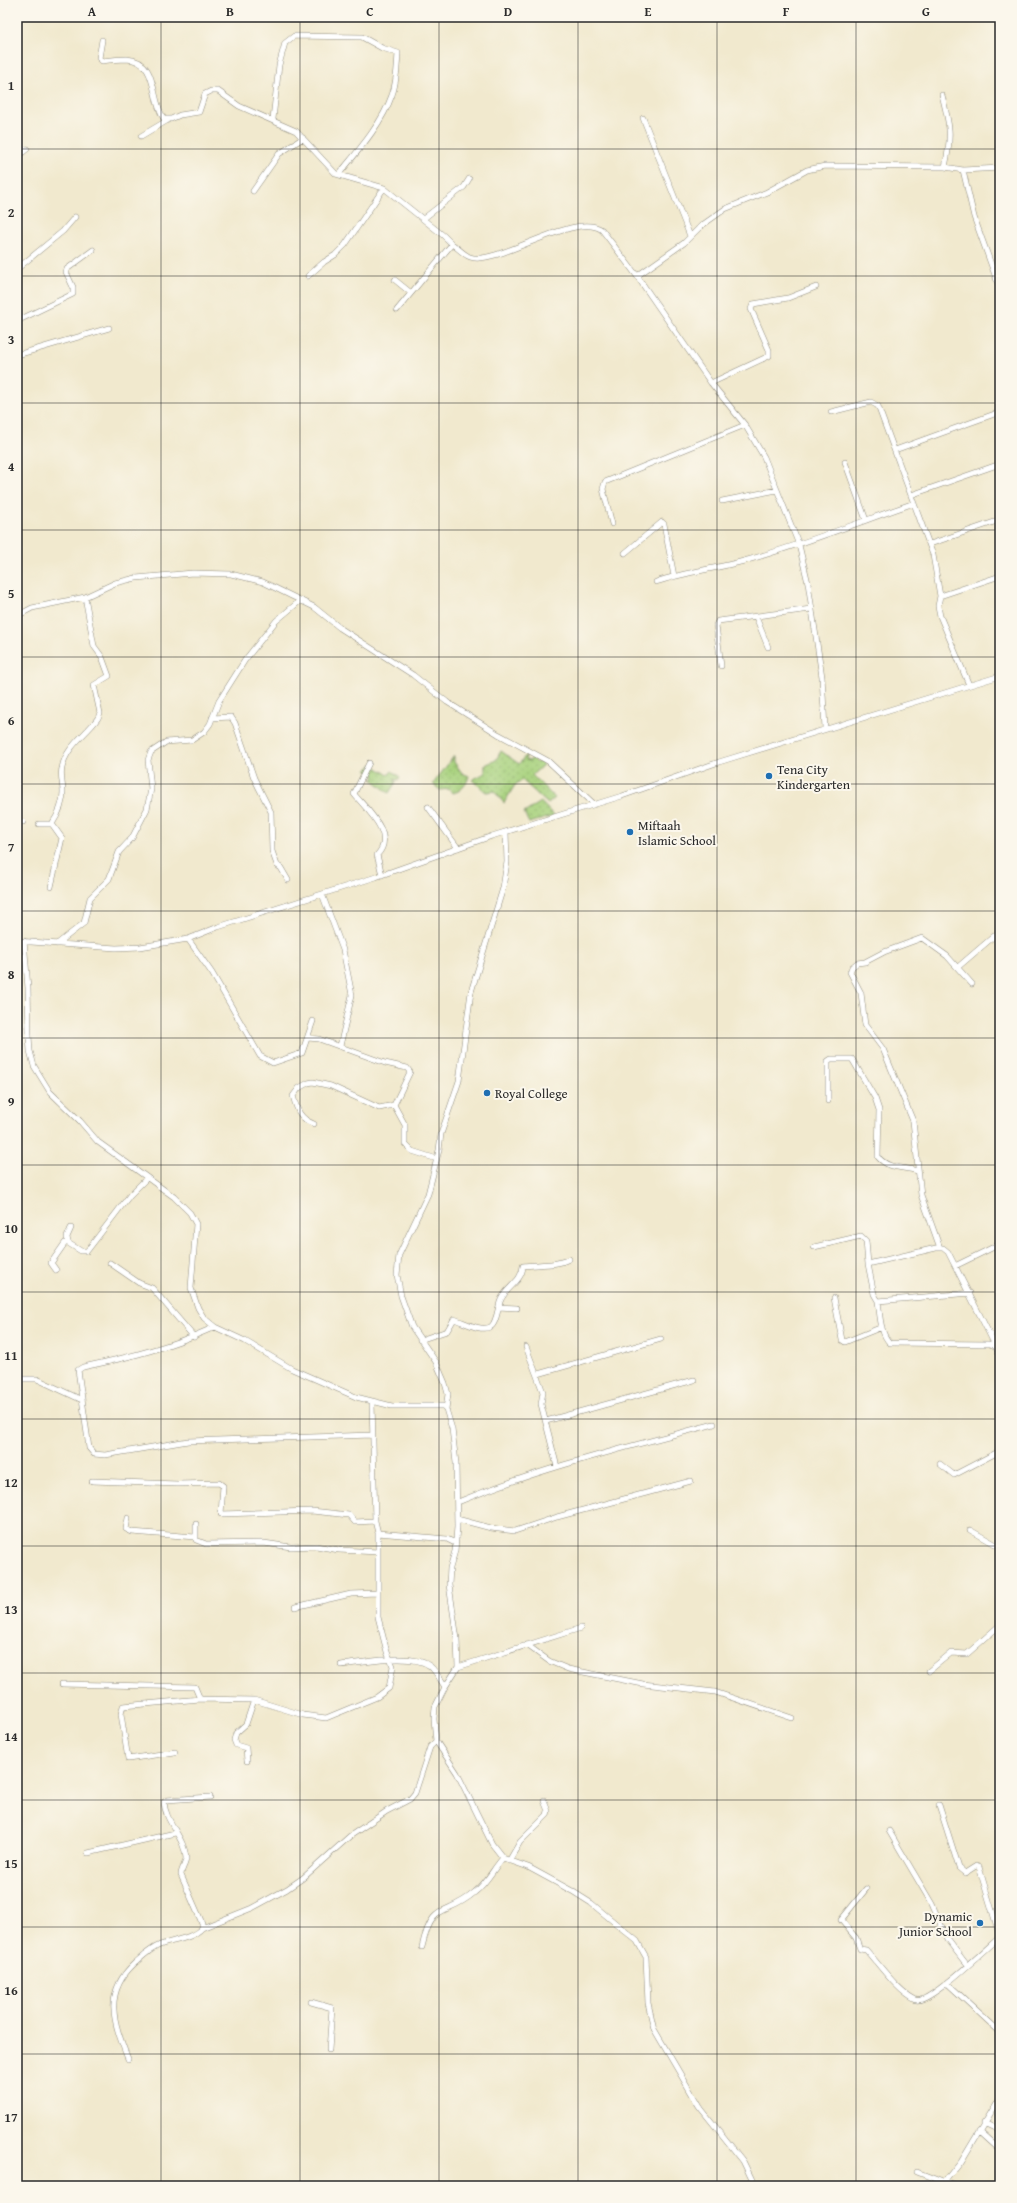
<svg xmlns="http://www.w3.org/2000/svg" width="1017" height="2203" font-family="'Gentium Book Plus',serif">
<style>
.grass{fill:url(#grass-dots);stroke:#6a7e54}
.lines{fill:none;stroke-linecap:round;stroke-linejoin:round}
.street-casing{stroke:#8e8a7c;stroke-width:6}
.street{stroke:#fff;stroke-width:5}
.grid{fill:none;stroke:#2b2b2b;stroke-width:1;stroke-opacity:0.55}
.poi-dot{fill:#1f6fb2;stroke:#fbf7ec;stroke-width:1.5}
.labels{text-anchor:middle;stroke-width:4;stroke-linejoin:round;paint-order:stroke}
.poi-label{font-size:13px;fill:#2b2b2b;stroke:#fbf7ec;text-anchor:start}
.neatline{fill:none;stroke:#2b2b2b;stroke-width:1.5}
.grid-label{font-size:13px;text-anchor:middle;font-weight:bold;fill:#2b2b2b}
</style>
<defs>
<pattern id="grass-dots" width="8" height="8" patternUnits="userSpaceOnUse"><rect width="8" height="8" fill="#a8d27e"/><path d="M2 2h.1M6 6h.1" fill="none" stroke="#91b46d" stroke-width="1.8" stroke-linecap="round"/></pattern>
</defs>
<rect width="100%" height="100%" fill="#fbf7ec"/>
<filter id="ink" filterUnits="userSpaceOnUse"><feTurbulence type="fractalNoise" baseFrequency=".025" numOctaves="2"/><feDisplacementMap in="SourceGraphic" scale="8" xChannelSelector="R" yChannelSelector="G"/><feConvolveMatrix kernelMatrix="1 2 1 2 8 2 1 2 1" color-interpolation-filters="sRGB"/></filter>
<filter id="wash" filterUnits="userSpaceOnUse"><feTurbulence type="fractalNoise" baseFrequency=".012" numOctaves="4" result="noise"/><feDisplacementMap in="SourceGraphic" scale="16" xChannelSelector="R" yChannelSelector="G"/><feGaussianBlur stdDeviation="0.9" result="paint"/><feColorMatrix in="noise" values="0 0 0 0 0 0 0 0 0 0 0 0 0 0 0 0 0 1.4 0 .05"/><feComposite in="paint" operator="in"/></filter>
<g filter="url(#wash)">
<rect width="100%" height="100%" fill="#f1e9ce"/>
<path class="grass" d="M501,751L519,764L527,754L525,760L529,761L533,758L537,763L540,761L543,765L532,775L555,798L548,804L522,780L515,785L504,803L494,791L486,792L472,780L485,773V765L496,760Z
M454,756V762L462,773L469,776C467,784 461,792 452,793L449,789L440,790L433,784Z
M372,764L388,775L392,771L400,777L398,780L394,779L396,782L389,793L373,780L375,776L367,771Z
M541,802L554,816L529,823L524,813Z"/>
</g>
<g filter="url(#ink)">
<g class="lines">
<g class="street-casing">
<path id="street" d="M102,40L99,58L102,61C110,60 119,59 127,59C159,61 150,99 164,119H171L180,115L199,112L205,94L211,91H218L239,106L296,131L336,174L384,188L444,236L452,244
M942,95C950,126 952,135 945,167
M643,118L690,236
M273,119L279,65L285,43L294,36L362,37L382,48L398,53C397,67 397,82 392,95C382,124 358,151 339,174
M141,136L168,120
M17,157L27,149
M963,170L974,217L1000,289
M253,191L279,154L303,138
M423,219L464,187L469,179
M17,269L63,231L75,217
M308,276L324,262L335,255L345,245L384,188
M637,276L684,243L701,226L725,209L767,192L807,170L825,166L945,167L963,170L1000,168
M395,280L411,293
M397,310L452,244C458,248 464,255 470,257C496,267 576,210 602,230L637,276L711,383L745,425L764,457L799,545L808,583L822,677L825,728
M17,321L73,294V287L66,272L67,269L93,250
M17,355L109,328
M711,383L769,356V350L751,309L753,304L788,298L816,287
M831,412L871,402L878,406L933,555L940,596L938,606L940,616L969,685
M895,450L1000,412
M845,462L866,520
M911,495L1000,464
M722,501L777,490
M612,524L603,489L605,482L745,425
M930,544L1000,520
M625,553L662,522L664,524L674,576
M656,582C685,572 715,569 744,561C802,545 857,523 914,503
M940,596L1000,576
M17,616L32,608L85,597L115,583L136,578L193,573L231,574L263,582L314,607L340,628L413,675L447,702L498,734L548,761L594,804
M756,617L768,647
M721,666L716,625L718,621L811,609
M212,718L231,717L235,723L254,778L271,812L272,851L277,865L281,868L288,880
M369,763L354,794C366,809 397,835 377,855L382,875
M428,807L458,848
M17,821L23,822
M39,824H52L62,838L51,887
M52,824C58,815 63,803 63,792C63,784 60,776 62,768C66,746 86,735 98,718L100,713L94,685L109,676L102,657L94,646L85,597
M506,832L507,862L503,888L471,992L459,1081L441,1134L439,1150L428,1194L399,1255L397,1275L401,1296L412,1327L436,1362L445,1383L448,1394L446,1409L452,1429L456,1463L457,1527L455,1551L450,1568L449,1585L457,1639L458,1667L445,1687L435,1707L434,1719L436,1741L457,1773L492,1844L503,1858L528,1867L572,1891L591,1903L637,1941L646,1957L648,2003L654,2029L699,2106L743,2161L755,2186
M322,894L343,950L352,995L340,1046
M188,939L212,973L260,1056L273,1063L302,1053L313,1021
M17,941L116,948L140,947L188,939L218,927L376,877L492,836L622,796L719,762L1000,676
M24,941L28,988L29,1036L30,1051L34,1066L50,1092L80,1121L98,1142L174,1197L190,1213L196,1224L191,1288L198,1308L204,1318L215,1327L245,1341L292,1369L356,1397L392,1406H443L446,1409
M57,944L84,923L90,898L109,879L119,852L132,838L147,809L151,789L148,760L151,752L166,742L192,740L204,732L210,724L219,701L245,660L276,621L301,600
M958,967L1000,931
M308,1038L319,1039L385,1063L407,1068L410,1072L394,1105L405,1125V1144L412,1151L437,1159
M828,1101V1061L831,1059H852L875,1098L879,1110L878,1157C889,1170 903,1166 917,1171
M314,1124C300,1119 297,1110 293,1096L299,1088L308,1083L313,1082L331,1086L379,1108L394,1105
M71,1228L67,1237L68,1243L81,1251H87L130,1195L147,1178
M814,1247L861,1236L866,1241L868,1264L874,1294L878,1301L970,1293
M940,1248L921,1195L913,1121L883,1049L865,1025L861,993L850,972L852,967L857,963L865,962L884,952L922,938L947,956L972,984
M110,1263L139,1283L152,1288L194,1337
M868,1264L936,1248H943L948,1252L1000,1355
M955,1266L1000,1244
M56,1270L51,1263L65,1243H68
M834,1298L842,1340L845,1342L882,1327
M878,1301C880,1314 880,1334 890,1343L989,1344L995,1346L1000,1343
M499,1307L517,1308
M215,1327C170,1347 131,1357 83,1367L78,1370L89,1448L94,1454L105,1455L188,1441L372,1435
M420,1340L447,1331L454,1319C464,1322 481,1332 490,1327C496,1325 498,1308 500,1302C505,1287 522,1283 523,1266C538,1264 556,1266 569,1259
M526,1347L543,1392L541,1404L557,1467
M538,1374L661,1339
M17,1379H37L82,1400
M546,1421L694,1380
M940,1464L954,1475L1000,1451
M92,1481L178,1484L219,1483L223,1486L221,1514L312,1511L349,1515L355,1522L375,1521
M458,1502C540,1468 628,1447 714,1424
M128,1518L126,1529L132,1532L195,1537
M457,1519L491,1528L515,1531L557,1517L691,1481
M196,1524V1540L206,1544L264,1543L291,1547L316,1546L339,1550L378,1552
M970,1530L1000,1547
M378,1533L447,1539L455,1543
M295,1607L351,1594L377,1593
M527,1645L549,1661L568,1669L643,1684L715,1692L792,1718
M341,1665C364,1663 411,1652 430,1666C436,1671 441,1681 445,1687
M458,1667L581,1628
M929,1671L951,1653L967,1654L1000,1625
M62,1684L195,1687L200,1699L254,1700L303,1715L326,1718L377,1697L389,1688L393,1666L387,1652L378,1617V1533L375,1521L372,1403
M175,1752L128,1759L121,1714L123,1706L200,1699
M247,1761L246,1748L236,1745L234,1740L236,1733L246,1724L254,1700
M889,1831L932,1904L947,1939L967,1965
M88,1853L175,1833
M509,1861L520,1842L547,1815L548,1811L544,1801
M866,1889L841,1920L856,1938L860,1949L866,1950C879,1964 898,1992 916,2000C928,2005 988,1947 1000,1937L979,1867L976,1866L965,1873L959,1868L939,1805
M202,1928V1923L181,1875C181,1869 186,1864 186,1858C185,1838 165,1822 164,1802L167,1800L210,1797
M422,1947C433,1899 445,1918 475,1892C487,1883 493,1869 503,1858
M947,1983L1000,2032
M311,2002L332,2008L329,2050
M128,2059C114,2023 102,1993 135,1963C143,1956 150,1949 160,1945C173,1940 192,1939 202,1928L252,1908L287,1889L303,1878L350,1836L387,1811L410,1799L415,1793L430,1747L436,1741
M983,2123L1000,2131
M979,2131L1000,2150
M917,2172L953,2186
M942,2186L961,2162L1000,2097"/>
</g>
<use href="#street" class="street"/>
</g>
</g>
<path class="grid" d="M161,17V2186M300,17V2186M439,17V2186M578,17V2186M717,17V2186M856,17V2186M17,149H1000M17,276H1000M17,403H1000M17,530H1000M17,657H1000M17,784H1000M17,911H1000M17,1038H1000M17,1165H1000M17,1292H1000M17,1419H1000M17,1546H1000M17,1673H1000M17,1800H1000M17,1927H1000M17,2054H1000"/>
<g class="poi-dot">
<circle cx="769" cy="776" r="4"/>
<circle cx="630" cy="832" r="4"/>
<circle cx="487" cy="1093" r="4"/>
<circle cx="980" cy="1923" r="4"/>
</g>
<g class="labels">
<g class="poi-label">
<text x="777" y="774">Tena City<tspan x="777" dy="15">Kindergarten</tspan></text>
<text x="638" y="830">Miftaah<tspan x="638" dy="15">Islamic School</tspan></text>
<text x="495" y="1098">Royal College</text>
<text x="972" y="1921" text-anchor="end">Dynamic<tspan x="972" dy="15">Junior School</tspan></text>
</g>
</g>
<rect width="1017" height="2203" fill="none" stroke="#fbf7ec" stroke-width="44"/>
<rect x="22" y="22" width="973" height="2159" class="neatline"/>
<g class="grid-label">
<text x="92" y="16">A</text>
<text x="230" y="16">B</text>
<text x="370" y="16">C</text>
<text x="508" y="16">D</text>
<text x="648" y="16">E</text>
<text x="786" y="16">F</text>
<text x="926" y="16">G</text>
<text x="11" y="90">1</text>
<text x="11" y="217">2</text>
<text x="11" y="344">3</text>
<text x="11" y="471">4</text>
<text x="11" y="598">5</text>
<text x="11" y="725">6</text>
<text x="11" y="852">7</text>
<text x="11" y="979">8</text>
<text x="11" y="1106">9</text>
<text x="11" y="1233">10</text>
<text x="11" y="1360">11</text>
<text x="11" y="1487">12</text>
<text x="11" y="1614">13</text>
<text x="11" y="1741">14</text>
<text x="11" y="1868">15</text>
<text x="11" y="1995">16</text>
<text x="11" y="2122">17</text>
</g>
</svg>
